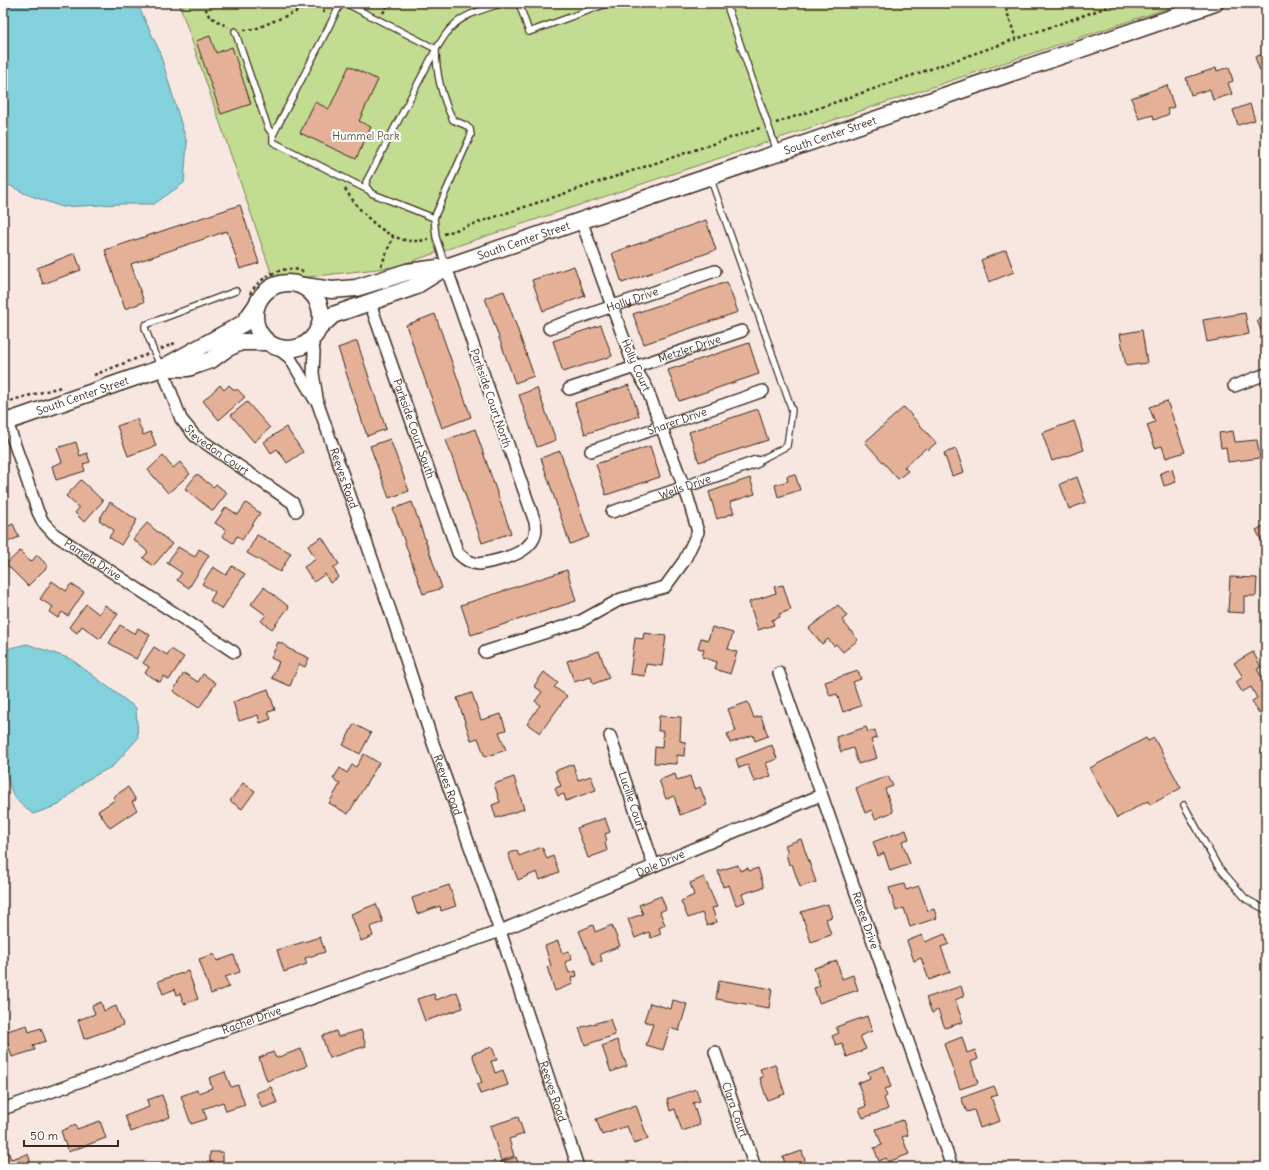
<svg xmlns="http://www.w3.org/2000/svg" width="1269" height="1170" font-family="Delius,sans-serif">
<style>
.green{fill:#c2dc92;stroke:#7e8358}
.water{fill:#82d1dd;stroke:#668e91}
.building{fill:#e4b098;stroke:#3b2a1e}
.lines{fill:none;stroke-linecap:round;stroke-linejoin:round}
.lane-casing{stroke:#3b2a1e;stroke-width:8}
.street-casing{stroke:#3b2a1e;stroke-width:14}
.secondary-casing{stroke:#3b2a1e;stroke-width:19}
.path{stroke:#3b2a1e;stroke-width:2.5;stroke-dasharray:3 3;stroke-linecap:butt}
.lane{stroke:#fff;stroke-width:5.5}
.street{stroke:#fff;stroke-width:11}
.secondary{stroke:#fff;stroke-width:16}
.labels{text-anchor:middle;stroke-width:4;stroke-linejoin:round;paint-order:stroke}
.park-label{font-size:11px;fill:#5d563b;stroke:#fff}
.street-label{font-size:11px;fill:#3b2a1e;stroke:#fff}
</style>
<rect width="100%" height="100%" fill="#f7e7e0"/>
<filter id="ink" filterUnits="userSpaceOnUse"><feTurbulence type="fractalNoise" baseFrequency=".025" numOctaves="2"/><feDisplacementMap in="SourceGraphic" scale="8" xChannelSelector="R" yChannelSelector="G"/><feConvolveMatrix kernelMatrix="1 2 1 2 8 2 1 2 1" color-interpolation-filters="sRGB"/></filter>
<g filter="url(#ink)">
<path class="green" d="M179,3H1183L394,267L274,281Z"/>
<path class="water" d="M3,3H137L159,50L187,143L184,183L154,204H121L62,207L26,194L3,182Z
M27,644L71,659L136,708L138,738L113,766L85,781L59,805L33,814C28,809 20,805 16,799C6,786 7,766 3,751V655L10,648Z"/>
<path class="building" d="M210,36L216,53L232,47L251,104L221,114L196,41Z
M1266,53V69L1260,71L1255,57Z
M349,66L378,80L359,121L371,127L356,159L300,133L315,102L329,109Z
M1229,67L1233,81L1228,83L1232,94L1213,100L1210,89L1191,95L1186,78L1216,68L1217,71Z
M1167,85L1174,107L1167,109L1169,114L1154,120L1153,115L1139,119L1131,98Z
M1250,104L1255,120L1238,125L1233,110Z
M240,205L259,263L240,269L227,231L131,264L144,302L125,309L105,250Z
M706,220L716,250L622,283L612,253Z
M1006,250L1014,272L989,282L981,260Z
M75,253L81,270L43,284L37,268Z
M574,266L585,296L543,311L532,280Z
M727,282L738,312L644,344L633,314Z
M504,291L534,376L515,383L485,298Z
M1245,313L1249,334L1207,342L1203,320Z
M435,314L471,417L442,428L406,325Z
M1266,317V335L1263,336L1257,320Z
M601,325L612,356L563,372L553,341Z
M1142,330L1147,363L1126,366L1120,334Z
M357,341L386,429L367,436L338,348Z
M749,343L759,374L679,401L668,370Z
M220,385L224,390L229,385L235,391L237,389L245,397L219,420L203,401Z
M629,385L639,416L585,434L575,403Z
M537,388L556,440L537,447L519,395Z
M1167,401L1185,452L1166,458L1162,446L1155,448L1147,425L1155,422L1149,407Z
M247,402L270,428L254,442L231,415Z
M904,407L936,443L928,450L926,448L904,467L908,471L898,479L865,442Z
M758,409L768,440L699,462L689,432Z
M137,419L143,435L151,432L156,446L128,456L117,426Z
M1074,421L1084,450L1052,461L1042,433Z
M286,427L303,452L287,463L277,449L271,453L264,442Z
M475,429L511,533L482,543L446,440Z
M1233,431L1235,442L1257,440L1260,458L1228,462L1226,447L1221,448L1219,433Z
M390,439L409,491L389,498L370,446Z
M76,442L80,456L87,453L90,462L83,464L85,471L56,480L52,466L62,462L57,448Z
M650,446L660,477L606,495L596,464Z
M956,449L964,472L952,476L944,453Z
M560,451L589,537L570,544L541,458Z
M163,456L173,468L180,462L190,474L168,493L148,470Z
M1172,469L1176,482L1164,486L1160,473Z
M197,474L213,487L216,484L227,493L213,511L185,489Z
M795,474L800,490L778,497L775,485L788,481L787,476Z
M1077,477L1086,502L1069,509L1060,484Z
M750,478L755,494L730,502L734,513L717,519L709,492Z
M81,480L103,501L84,522L75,513L79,508L66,496Z
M110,502L137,520L121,545L109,537L114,530L99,520Z
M412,502L442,588L423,594L393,509Z
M246,503L260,513L242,540L237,536L233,543L222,536L226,530L215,523L226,507L238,515Z
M147,523L172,544L153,566L143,558L148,552L133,539Z
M13,524L19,537L3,544V527L4,528Z
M1266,525V545L1264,546L1256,530Z
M257,535L291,553L280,572L247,553Z
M322,537L339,564L333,568L339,577L330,583L325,574L314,582L304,567L316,559L308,546Z
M178,547L195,557L199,549L209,555L189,588L177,580L182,573L167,563Z
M20,551L31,562L37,555L48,566L28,586L6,564Z
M232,566L245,574L222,609L210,601L215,592L202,584L213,567L226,575Z
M567,570L576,601L471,635L461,605Z
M1230,577L1257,578L1256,596H1244V613L1228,612Z
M52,581L66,591L71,584L84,592L68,616L62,612L58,618L49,612L53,607L40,599Z
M783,585L791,610L779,614L780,617L772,620L774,625L758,630L749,602L776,593L774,587Z
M264,587L289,607L272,629L261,621L266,615L251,604Z
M86,604L99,614L105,605L118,614L100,639L82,626L77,633L69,627Z
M838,605L847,616L842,620L858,640L843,652L836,644L834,646L828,639L822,644L809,628Z
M120,625L135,634L138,628L150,635L136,659L109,643Z
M712,627L733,633L728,649L737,652L730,674L715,669L717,662L702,657L704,650L698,648L701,638L708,640Z
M644,633L666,636L662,666L646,664L645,676L630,674L635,638L643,639Z
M278,642L287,646V648L309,658L305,667L299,664L290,686L272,678L279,662L271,658Z
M154,647L167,655L171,649L184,657L169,680L164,676L160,682L145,673L149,667L143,663Z
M599,651L609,678L593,684L591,677L574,682L567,661Z
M1253,652L1261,667L1257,669L1266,684V709L1259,713L1252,701L1257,698L1251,687L1242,692L1236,682L1243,677L1234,663Z
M858,671L861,679L853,682L861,706L843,712L837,694L830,696L825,682Z
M544,672L558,683L554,687L567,696L540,733L527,724L540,705L535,701L542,692L534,686Z
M184,673L198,682L203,674L216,683L199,708L173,691Z
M268,689L275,710L268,712L271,719L260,723L258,715L239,721L233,702Z
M472,693L481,720L501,714L506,730L499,732L506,750L485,757L478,738L471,740L457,698Z
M748,702L754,718L761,716L768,736L755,741L753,735L730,743L727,734L736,731L728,709Z
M659,716L681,717L680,741L685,742L684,756L677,755V764L654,763L655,747L662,748L663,731H658Z
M354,724L371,733L360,754L343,745Z
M866,727L868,732L875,730L877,738L871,740L877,758L858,764L853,748L841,752L836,737Z
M1146,738L1148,741L1154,738L1181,788L1150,805L1148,801L1117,818L1090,768Z
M772,745L777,759L766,763L771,776L754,782L748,765L739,768L736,759Z
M364,754L379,763L348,814L329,803L340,784L333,779L340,768L347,773L352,765L356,767Z
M573,764L578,780L591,776L596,790L566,801L564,794L558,796L555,788L561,786L555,771Z
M675,774L677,780L690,776L694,789L700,787L707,805L680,815L674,796L666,799L659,780Z
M888,776L893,786L885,789L893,812L875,819L872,810L865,813L856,788Z
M514,777L524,809L496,818L492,805L500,802L494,784Z
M243,783L255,791L242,809L230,801Z
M128,787L136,800L132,802L137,810L110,828L98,811L115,800L113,797Z
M605,818L610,832L605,834L607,841L605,842L607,851L588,858L577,828Z
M906,830L909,839L902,841L910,864L890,871L884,853L878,856L873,842Z
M801,839L816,882L800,887L792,864L789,865L786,854L788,853L785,845Z
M542,847L547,859L553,856L559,872L540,880L537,872L518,880L508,854L517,850L519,856Z
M738,865L740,871L748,868L749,871L758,868L764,887L742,894L745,902L736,905L729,885L723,887L718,871Z
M704,877L717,907L712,908L717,922L707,926L702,913L688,918L681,901L694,895L690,883Z
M904,884L906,890L919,886L928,911L934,909L937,918L910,927L904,908L896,911L889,888Z
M449,885L456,906L441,911L440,906L417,914L412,898Z
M661,896L666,909L660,912L665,925L659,928L661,934L651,938L649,932L635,938L628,919L643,914L639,905Z
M376,904L383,922L370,927L373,936L361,941L351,914Z
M828,904L832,917L826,919L831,935L811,942L801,912Z
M593,925L595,932L612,925L620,946L600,954L602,961L593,965L579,931Z
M945,934L949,944L941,947L950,972L929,980L921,958L914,961L907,941L922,935L925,942Z
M320,937L325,952L305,958L307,964L284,972L277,950Z
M558,941L562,953L569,951L572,959L565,962L569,973L576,971L577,976L571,978L573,984L555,991L547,967L551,966L545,946Z
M214,954L217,961L234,955L240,972L225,977L229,987L211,994L199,959Z
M837,961L842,979L853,975L858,990L819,1003L814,988L820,986L814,968Z
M188,971L198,999L184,1004L180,993L177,995L175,989L163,994L158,981Z
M719,980L772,989L769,1008L716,999Z
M961,986L964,996L955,1000L963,1022L945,1028L938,1010L932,1013L926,998Z
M457,992L463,1008L425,1021L417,999L434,994L436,1000Z
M673,1000L687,1004L679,1031L670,1028L663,1050L646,1045L653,1024L644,1021L650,1003L671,1009Z
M101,1002L104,1011L116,1006L123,1025L84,1039L78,1020L95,1014L92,1006Z
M867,1016L872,1031L860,1036L866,1049L847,1057L842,1043L836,1045L832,1036L839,1033L836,1027Z
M610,1019L615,1035L585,1045L579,1028Z
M27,1025L29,1032L41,1028L46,1041L33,1045L35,1050L12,1057L4,1032Z
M361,1030L366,1046L329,1058L322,1036L336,1031L338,1037Z
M962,1037L967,1053L975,1050L978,1059L971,1062L978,1083L960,1089L944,1044Z
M617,1040L627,1066L611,1072L602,1046Z
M492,1047L497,1060L491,1061L495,1073L503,1070L508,1085L480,1094L477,1085L482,1083L472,1054Z
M301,1049L307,1066L267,1081L259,1058L273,1052L276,1058Z
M775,1064L785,1094L767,1100L760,1078L763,1077L760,1069Z
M884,1066L891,1087L884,1089L887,1096L884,1098L888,1109L863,1118L859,1109L866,1106L858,1083L870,1078L868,1072Z
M225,1072L231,1087L238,1085L245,1105L226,1111L223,1102L203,1109L207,1119L191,1124L181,1096L197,1090L198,1093L212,1088L209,1078Z
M994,1086L998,1095L991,1097L1000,1121L980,1128L974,1110L967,1112L961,1098Z
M271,1087L277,1103L262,1108L256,1093Z
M696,1089L700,1101L693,1103L700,1125L682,1131L675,1109L670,1111L667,1099Z
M162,1095L170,1117L131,1132L125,1116L149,1107L147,1100Z
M636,1105L648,1139L634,1144L627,1126L602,1135L596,1119Z
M518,1117L524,1134L509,1139L514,1156L501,1161L490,1126Z
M903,1120L908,1135L902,1137L909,1154L888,1162L886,1158L879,1161L874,1148L882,1145L876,1129Z
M100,1121L106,1138L68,1152L61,1131L75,1125L77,1129Z
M8,1151L11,1159L28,1154L32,1167H3V1152Z
M802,1151L807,1167H786L783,1157Z
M210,1152H223V1164L210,1163Z
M516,1157L520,1167H503L501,1162Z
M687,1162L688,1167H676V1165Z"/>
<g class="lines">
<g class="lane-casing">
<path id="lane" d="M341,3L273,135V142L368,190
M345,3L436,49C441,42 445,34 451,28C463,14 485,9 503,3
M519,3L529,32L609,3
M726,3L777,151
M235,31L268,128L273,135
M710,177L792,410L787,446L756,462
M434,218L371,193L366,186V182L436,49C436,74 442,98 453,120L465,125L470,129L471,135L434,218L436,237L445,265
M162,368L154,352L145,328V325L236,291
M1184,805L1217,865L1246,899L1266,910"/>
</g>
<g class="street-casing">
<g id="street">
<path id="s1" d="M370,303L458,553C465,560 470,563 479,564C502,560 542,552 535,522L446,267"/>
<path id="s2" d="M549,328L715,271"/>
<path id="s3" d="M312,339L314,352L313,373L318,404L390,610L433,743L500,931L578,1167"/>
<path d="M276,347L290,358L315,400"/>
<path id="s4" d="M162,368L181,419L195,436L293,503L296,511"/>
<path d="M1234,386L1266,374"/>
<path id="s5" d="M569,389L742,331"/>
<path id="s6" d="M3,414L7,422L38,512L43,522L54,534L234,652"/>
<path id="s7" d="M591,451L763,391"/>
<path id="s8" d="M612,512L756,462"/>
<path d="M485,652L581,621L621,599L665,587L684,561L698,532L688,498L646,386L634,367L581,220"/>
<path id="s9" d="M779,673L952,1167"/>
<path id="s10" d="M610,736L654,866"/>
<path id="s11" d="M715,1052L755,1167"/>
<path id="s12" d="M3,1109L500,931L821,795"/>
</g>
</g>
<g class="secondary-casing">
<g id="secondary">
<circle cx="288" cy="316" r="33"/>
<path id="s13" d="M304,286L332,290L356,288L407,272L446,267L1215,3"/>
<path d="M318,329L333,315L414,287L441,270"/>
<path d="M164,368H188L211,360L226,349L241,342H267"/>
<path id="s14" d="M3,423L162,368L244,323L256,306"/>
</g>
</g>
<path class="path" d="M203,3L209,16L228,27
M1004,3L1016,39
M383,13L389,3
M244,30L255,29L312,5L320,4L325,7L323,15
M776,123L1119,3
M345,189C362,215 393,250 428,239
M444,234L760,128
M381,266L393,237
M250,294C258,278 285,262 303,272
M161,349L175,343
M94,375L148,354
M5,402L61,387"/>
<use href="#lane" class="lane"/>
<use href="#street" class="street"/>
<use href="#secondary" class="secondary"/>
</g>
</g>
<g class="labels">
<g class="park-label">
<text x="366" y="140">Hummel Park</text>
</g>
<g class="street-label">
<text dy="4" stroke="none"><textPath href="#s13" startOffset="551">South Center Street</textPath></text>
<text dy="4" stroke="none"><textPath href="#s13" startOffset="227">South Center Street</textPath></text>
<text dy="4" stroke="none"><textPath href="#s2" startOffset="88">Holly Drive</textPath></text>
<text dy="4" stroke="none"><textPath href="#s5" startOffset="127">Metzler Drive</textPath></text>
<text transform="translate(636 365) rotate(66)" y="4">Holly Court</text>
<text dy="4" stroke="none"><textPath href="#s14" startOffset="84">South Center Street</textPath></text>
<text transform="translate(491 398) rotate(71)" y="4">Parkside Court North</text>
<text dy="4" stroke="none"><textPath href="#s7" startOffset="91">Sharer Drive</textPath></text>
<text dy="4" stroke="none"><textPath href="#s1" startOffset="133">Parkside Court South</textPath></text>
<text dy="4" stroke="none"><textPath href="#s4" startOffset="102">Stevedon Court</textPath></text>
<text dy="4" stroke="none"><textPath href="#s3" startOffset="144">Reeves Road</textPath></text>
<text dy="4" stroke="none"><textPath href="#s8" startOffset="77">Wells Drive</textPath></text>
<text dy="4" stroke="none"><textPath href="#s6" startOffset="178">Pamela Drive</textPath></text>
<text dy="4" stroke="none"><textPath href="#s3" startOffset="468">Reeves Road</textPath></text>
<text dy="4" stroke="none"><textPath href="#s10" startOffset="69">Lucille Court</textPath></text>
<text dy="4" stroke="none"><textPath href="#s12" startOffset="702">Dale Drive</textPath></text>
<text dy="4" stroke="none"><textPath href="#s9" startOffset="262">Renee Drive</textPath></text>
<text dy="4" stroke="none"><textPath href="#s12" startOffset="264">Rachel Drive</textPath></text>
<text dy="4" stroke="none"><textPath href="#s3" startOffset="792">Reeves Road</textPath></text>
<text dy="4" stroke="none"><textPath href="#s11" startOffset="61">Clara Court</textPath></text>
</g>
</g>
<rect width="1269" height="1170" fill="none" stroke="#fff" stroke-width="16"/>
<rect x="8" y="8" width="1253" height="1154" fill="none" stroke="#3b2a1e" stroke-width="1.5" filter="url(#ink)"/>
<path d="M24 1140v6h94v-6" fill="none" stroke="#3b2a1e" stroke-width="2"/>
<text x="30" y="1140" font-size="12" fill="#3b2a1e" stroke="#ffffff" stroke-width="3" paint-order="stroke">50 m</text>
</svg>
